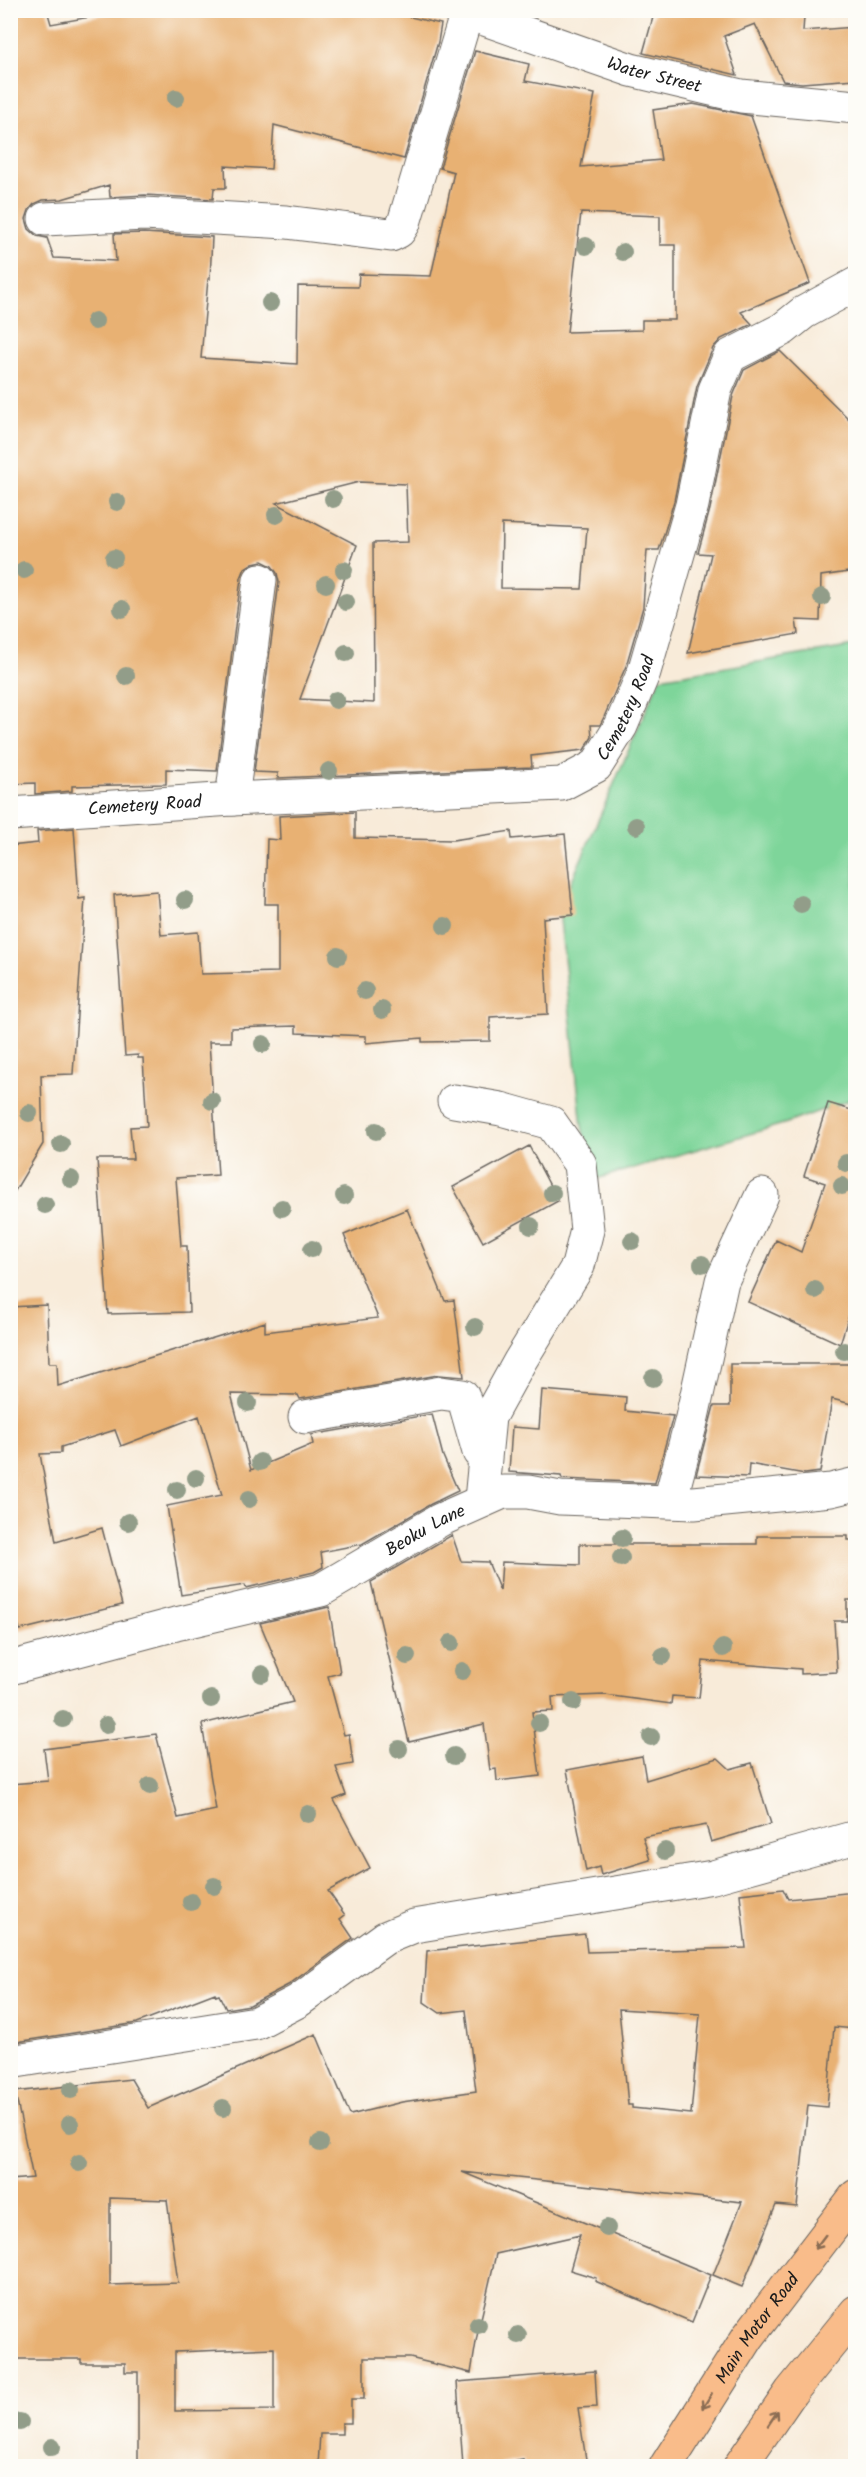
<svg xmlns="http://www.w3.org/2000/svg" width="866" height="2477" font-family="Kalam,sans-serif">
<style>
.green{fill:#7ed59a;stroke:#4d785b;stroke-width:1.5}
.building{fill:#e8b173;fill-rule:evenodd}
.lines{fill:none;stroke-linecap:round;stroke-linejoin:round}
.minor-casing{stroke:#69645e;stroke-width:35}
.major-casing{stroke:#69645e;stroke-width:35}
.minor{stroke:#fff;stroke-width:33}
.major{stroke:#f9bc8a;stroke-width:33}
.tree{fill:#929d89}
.oneway{stroke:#8a6c53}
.labels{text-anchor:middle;stroke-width:4.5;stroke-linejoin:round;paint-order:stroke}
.street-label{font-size:18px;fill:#1c1c1c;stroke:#fdfcf7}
</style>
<rect width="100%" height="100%" fill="#fdfcf7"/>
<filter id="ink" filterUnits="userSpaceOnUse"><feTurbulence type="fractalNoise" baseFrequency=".0167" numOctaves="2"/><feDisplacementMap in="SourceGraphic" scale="12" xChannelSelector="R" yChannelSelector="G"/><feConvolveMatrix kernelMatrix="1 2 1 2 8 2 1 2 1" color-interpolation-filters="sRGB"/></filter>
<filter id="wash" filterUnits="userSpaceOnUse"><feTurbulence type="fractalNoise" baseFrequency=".008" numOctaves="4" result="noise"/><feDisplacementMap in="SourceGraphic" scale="24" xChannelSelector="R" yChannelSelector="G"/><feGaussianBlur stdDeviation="1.35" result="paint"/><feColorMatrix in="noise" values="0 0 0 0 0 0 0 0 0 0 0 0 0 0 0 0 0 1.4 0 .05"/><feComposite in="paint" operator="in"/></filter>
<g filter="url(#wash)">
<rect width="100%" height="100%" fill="#f8ebd9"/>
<path class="green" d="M855,646V1098L787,1123L596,1179L582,1127L559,910L660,678Z"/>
<g id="blocks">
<path class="building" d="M10,10H47L51,24L129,10H380L441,24L438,42L404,159L274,125L271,169L225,166L226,188H214L213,199L145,195L110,197L109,185L62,199L43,200L34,204L29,210L26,219L29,229L37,236L47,238L54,258L116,261L114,234L144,233L212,237L210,279H208L201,358L297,364L298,286L358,287L359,274L431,276L454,172L440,168L475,51L529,64L525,81L595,94L581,167L661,160L653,110L693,104L751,116L810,283L741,312L752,324L721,339L713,348L697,386L674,501L659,550H647L643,607L626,666L604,717L600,725H591L592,737L584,750L531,756L532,767L278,778V773L254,772L279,582L277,573L272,566L262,561L253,563L245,568L241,578L217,771L166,769V784L72,786V791L35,794V783L10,784ZM581,213L660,216V245H675V320H642V330L567,332ZM359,482L406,484L408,542L373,543L374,703L300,699L357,545L276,503ZM502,524L587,528L582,589L501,588Z
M655,10H722V13L804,17L803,31L855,27V79L802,83L783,81L755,24L724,36L737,75L643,53Z
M780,351L855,425V571L821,576L820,621L796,620L798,634L688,653L711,554L698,553L710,509L733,396L744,370Z
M355,812V838L453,840L511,831L512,839L565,834L573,915L543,918L548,1014L490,1017V1041L422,1042V1038L366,1043V1036L296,1033V1026L231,1028V1042H209L218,1175L176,1178L181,1246H187L189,1312L108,1314L97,1159H133L130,1127L147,1126L143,1058H138V1055L125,1056L114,895L157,891L161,935L198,932L201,974L278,972V904H265L267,839L280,840L279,816Z
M74,828L79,899L85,898L73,1074L41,1075L43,1144L10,1199V846L38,843L37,831Z
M828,1103L855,1111V1296L840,1344L748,1302L776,1240L801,1252L825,1183L804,1176Z
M529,1146L558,1201L483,1242L453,1187Z
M407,1209L445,1301L454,1300L464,1377L438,1375L300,1399L298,1395L231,1394L251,1470L313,1444L311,1435L432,1414L443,1456L458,1491L431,1504L362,1544L321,1552L323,1567L314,1572L246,1588L245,1585L181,1595L167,1506L222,1495L199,1416L121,1446L115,1430L61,1447V1453L40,1454L56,1542L102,1528L122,1605L20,1630L10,1597V1307L47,1305L49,1363H57L58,1386L265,1322V1332L378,1318L344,1235Z
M730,1364H855V1405L832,1399L820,1472L805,1474L749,1464L748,1477L696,1475L714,1406H730Z
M542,1390L626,1397L625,1411L673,1416L655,1483L562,1479L561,1476L509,1472L512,1427L539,1429Z
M452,1535L461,1561L488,1562L500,1591L502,1562L580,1565V1544H757V1536H848V1540H855V1600H847V1621H834L837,1672L801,1674V1669L703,1661L699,1698L672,1696L671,1704L605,1695L552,1697L553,1711L532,1712L540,1776L497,1781L496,1769L490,1770L484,1724L409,1742L371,1582Z
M329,1607L340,1673L328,1676L344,1735L349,1734L353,1764L336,1767L346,1795L334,1800L370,1868L328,1891L345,1915L340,1919L353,1938L288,1985L250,2005L226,2009L219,1995L216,1996L215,1993L137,2023L10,2043V1784L48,1781L44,1749L156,1734L178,1818L216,1810L202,1724L293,1702L260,1623Z
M642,1756L646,1780L718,1758L730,1769L752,1763L771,1824L711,1842L706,1825L643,1837L650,1860L601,1875L599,1867L586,1871L567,1770Z
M783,1889L788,1899L855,1892V2029L834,2027L827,2107L808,2105L797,2207L776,2205L742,2287L713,2275L742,2202L462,2172L711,2275L692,2322L595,2281L596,2278L570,2270L580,2235L496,2254L477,2336L471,2373L410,2358H364V2399H351V2423H342V2434H320L318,2466H138V2372H125V2363H81V2359H10V2180L33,2178L15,2092L131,2079L148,2108L316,2034L350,2115L402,2102L476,2091L466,2010L440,2013L424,2002L427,1951L585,1934L587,1952L746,1948L740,1894ZM619,2009L700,2014L691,2114L632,2108V2105H628ZM110,2198L167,2200L178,2283L110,2285ZM274,2348V2410L175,2411V2352Z
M595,2371L597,2407L578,2408L587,2466H524L523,2460L491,2466H463L457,2382Z"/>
</g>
</g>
<g filter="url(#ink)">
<use href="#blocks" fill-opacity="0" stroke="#69645e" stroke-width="1.5"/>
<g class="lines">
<g class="minor-casing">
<g id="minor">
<path id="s1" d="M459,10L631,70L741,96L856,107"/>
<path d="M45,219L144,214L286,222L391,235L399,231L404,223L467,12"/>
<path d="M232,799L260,580"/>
<path id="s2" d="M10,814L232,799L562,784L596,766L621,726L644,672L692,505L715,390L730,356L783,329L803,313L856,284"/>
<path d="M454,1101L501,1109L551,1123L580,1164L587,1230L578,1266L520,1361L489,1417L481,1500"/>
<path d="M305,1417L441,1393L463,1396L479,1452"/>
<path d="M670,1501L691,1422L722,1281L762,1195"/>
<path id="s3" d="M10,1668L176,1624L321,1590L440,1520L503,1492H528L560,1498L694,1503L831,1490L856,1484"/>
<path d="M10,2062L256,2023L298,2001L385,1938L414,1926L713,1877L856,1837"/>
</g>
</g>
<g class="major-casing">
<g id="major">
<path id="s4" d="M666,2466L748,2337L856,2196"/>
<path d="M740,2466L791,2392L856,2312"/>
</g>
</g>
<use href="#minor" class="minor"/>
<use href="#major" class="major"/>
</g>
<g class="tree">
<circle cx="176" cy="98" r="9"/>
<circle cx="586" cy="246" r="9"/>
<circle cx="623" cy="252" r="9"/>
<circle cx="270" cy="303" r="9"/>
<circle cx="95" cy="321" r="9"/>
<circle cx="333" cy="499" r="9"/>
<circle cx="117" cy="502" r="9"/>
<circle cx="276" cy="515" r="9"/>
<circle cx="114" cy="558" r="9"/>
<circle cx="24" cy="570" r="9"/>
<circle cx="344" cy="570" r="9"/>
<circle cx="326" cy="584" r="9"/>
<circle cx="822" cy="597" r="9"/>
<circle cx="346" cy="602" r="9"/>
<circle cx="122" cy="609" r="9"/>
<circle cx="346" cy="653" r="9"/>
<circle cx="126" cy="676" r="9"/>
<circle cx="336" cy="700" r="9"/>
<circle cx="329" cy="771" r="9"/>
<circle cx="636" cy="826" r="9"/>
<circle cx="185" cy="900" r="9"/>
<circle cx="801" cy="904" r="9"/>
<circle cx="445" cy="926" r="9"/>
<circle cx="338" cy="956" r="9"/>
<circle cx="365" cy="991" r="9"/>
<circle cx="382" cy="1010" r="9"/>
<circle cx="263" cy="1044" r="9"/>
<circle cx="212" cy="1101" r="9"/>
<circle cx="29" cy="1113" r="9"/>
<circle cx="376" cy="1131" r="9"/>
<circle cx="61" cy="1144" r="9"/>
<circle cx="846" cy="1163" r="9"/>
<circle cx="71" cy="1179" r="9"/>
<circle cx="842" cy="1186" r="9"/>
<circle cx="552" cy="1193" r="9"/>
<circle cx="344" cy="1196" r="9"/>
<circle cx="45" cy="1205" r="9"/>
<circle cx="282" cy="1208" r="9"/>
<circle cx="531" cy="1226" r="9"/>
<circle cx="632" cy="1241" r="9"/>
<circle cx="312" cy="1249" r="9"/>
<circle cx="702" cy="1264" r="9"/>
<circle cx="815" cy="1290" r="9"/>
<circle cx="475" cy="1327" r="9"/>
<circle cx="844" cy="1351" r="9"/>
<circle cx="653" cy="1378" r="9"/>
<circle cx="248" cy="1403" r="9"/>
<circle cx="260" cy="1462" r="9"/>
<circle cx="196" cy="1478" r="9"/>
<circle cx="177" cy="1490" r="9"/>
<circle cx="249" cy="1499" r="9"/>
<circle cx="128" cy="1522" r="9"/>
<circle cx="622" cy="1538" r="9"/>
<circle cx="621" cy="1558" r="9"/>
<circle cx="451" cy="1643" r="9"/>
<circle cx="723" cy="1648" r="9"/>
<circle cx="407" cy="1656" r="9"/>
<circle cx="663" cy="1656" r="9"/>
<circle cx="462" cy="1671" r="9"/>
<circle cx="262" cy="1674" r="9"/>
<circle cx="211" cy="1699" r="9"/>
<circle cx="573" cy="1702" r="9"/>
<circle cx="63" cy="1719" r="9"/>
<circle cx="539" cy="1723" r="9"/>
<circle cx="106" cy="1725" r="9"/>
<circle cx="651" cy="1737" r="9"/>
<circle cx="399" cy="1749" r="9"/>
<circle cx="454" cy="1756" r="9"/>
<circle cx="150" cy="1786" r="9"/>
<circle cx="308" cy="1814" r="9"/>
<circle cx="665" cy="1851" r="9"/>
<circle cx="214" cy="1886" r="9"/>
<circle cx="191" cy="1902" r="9"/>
<circle cx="71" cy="2090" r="9"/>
<circle cx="223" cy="2108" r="9"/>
<circle cx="70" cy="2124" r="9"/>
<circle cx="320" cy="2143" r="9"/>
<circle cx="79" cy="2163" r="9"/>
<circle cx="607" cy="2228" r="9"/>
<circle cx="478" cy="2325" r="9"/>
<circle cx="518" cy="2335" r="9"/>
<circle cx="20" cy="2422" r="9"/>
<circle cx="52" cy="2447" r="9"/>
</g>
<defs><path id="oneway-shaft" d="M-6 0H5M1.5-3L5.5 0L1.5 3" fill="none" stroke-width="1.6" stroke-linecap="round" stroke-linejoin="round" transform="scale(1.5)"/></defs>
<g class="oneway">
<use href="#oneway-shaft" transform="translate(820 2242) rotate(127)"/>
<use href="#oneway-shaft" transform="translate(707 2401) rotate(122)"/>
<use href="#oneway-shaft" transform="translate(773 2418) rotate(-56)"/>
</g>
</g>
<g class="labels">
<g class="street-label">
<text dy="6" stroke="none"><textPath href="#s1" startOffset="206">Water Street</textPath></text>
<text dy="6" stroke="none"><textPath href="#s2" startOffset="657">Cemetery Road</textPath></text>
<text dy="6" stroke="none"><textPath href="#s2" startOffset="135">Cemetery Road</textPath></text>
<text dy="6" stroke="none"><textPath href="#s3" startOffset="441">Beoku Lane</textPath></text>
<text dy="6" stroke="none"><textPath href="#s4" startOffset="165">Main Motor Road</textPath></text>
</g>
</g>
<rect width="866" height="2477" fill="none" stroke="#fdfcf7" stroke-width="36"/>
</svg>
